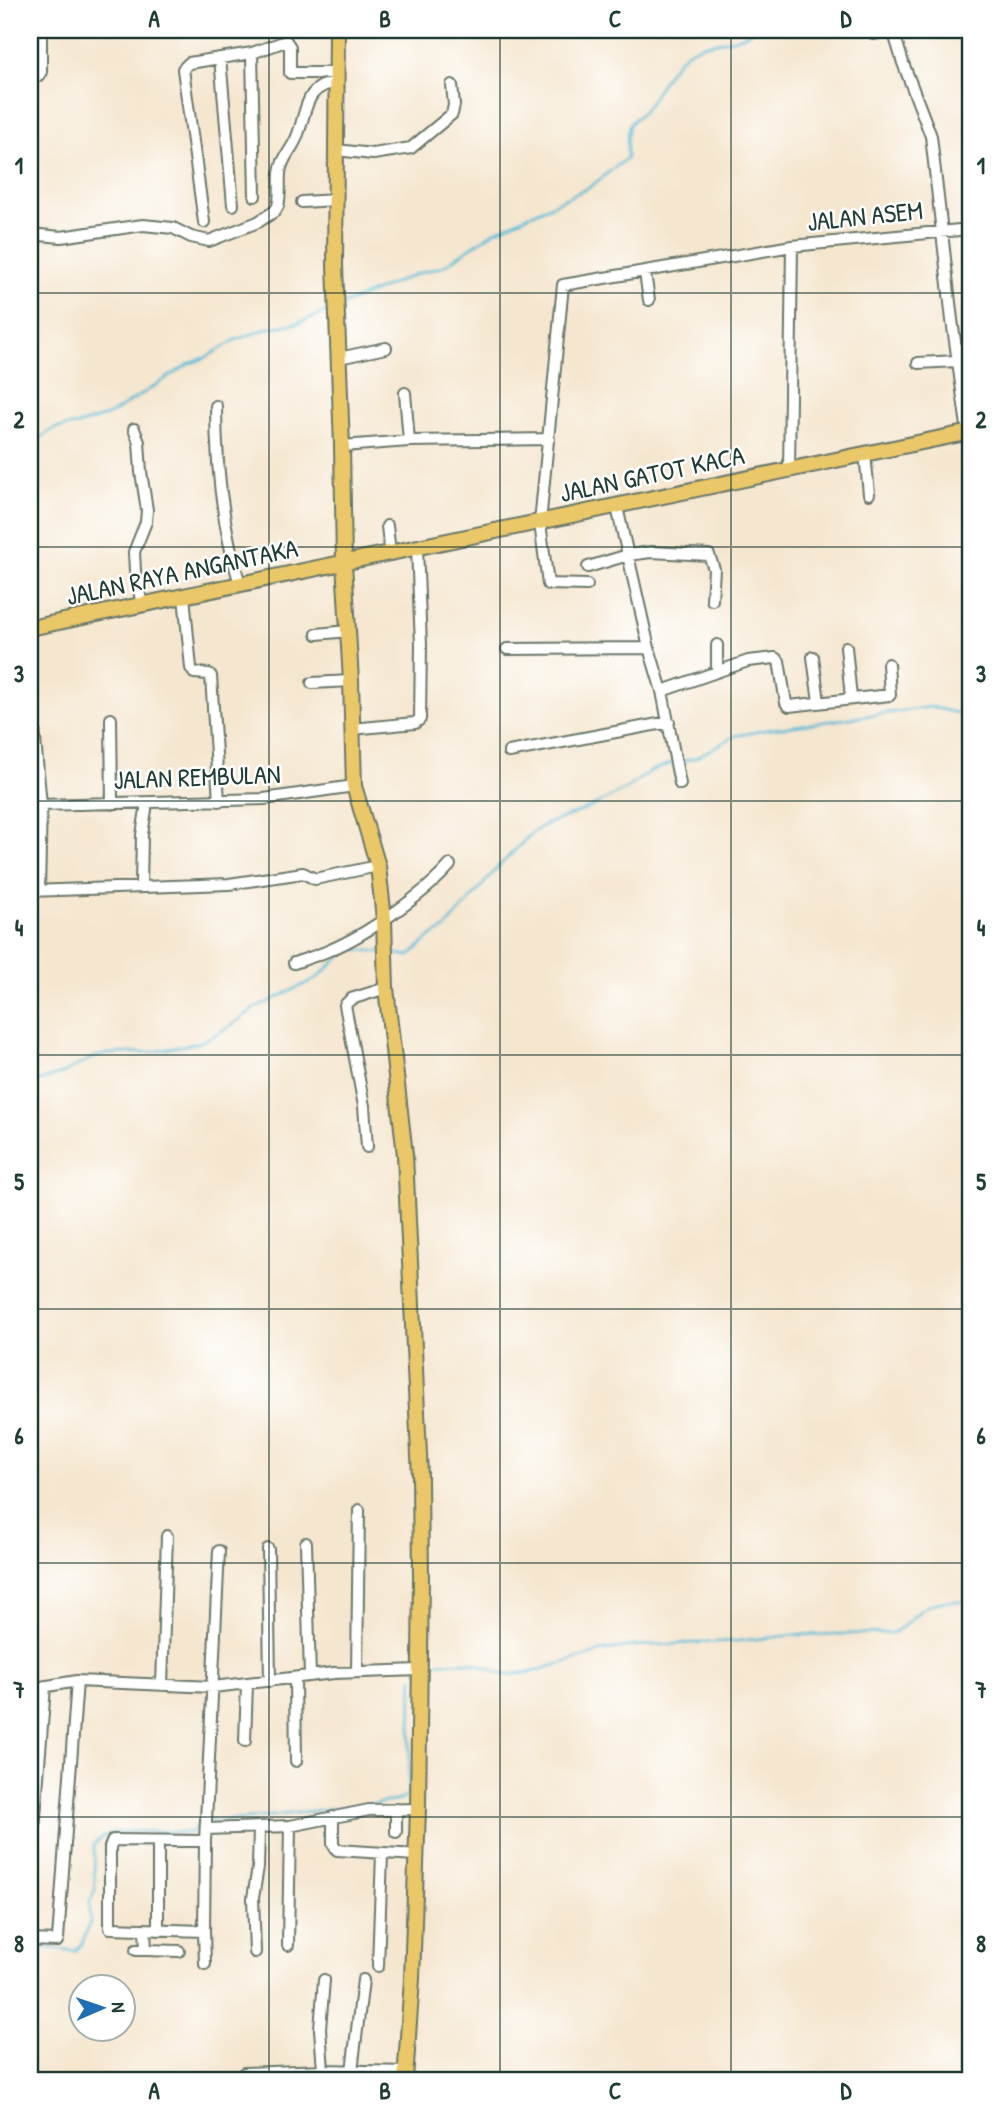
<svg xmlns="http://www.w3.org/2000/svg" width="1000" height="2110" font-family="'Patrick Hand',sans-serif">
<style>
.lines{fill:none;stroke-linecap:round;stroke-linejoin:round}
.stream{stroke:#57b9d6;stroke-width:2.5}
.minor-casing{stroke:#6a786a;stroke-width:14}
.major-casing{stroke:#6a786a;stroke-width:18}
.minor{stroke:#fff;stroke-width:10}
.major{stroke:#eac769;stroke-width:14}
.grid{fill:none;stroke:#1f3d34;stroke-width:2;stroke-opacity:0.55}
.labels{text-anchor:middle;stroke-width:5;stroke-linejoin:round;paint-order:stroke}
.street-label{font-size:26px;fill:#1f3d34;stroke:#fff}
.neatline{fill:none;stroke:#1f3d34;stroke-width:2.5}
.grid-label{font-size:23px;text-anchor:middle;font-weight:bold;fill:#1f3d34}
</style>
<rect width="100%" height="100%" fill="#fff"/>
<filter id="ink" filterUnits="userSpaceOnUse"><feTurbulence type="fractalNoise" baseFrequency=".0143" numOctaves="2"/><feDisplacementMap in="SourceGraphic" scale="14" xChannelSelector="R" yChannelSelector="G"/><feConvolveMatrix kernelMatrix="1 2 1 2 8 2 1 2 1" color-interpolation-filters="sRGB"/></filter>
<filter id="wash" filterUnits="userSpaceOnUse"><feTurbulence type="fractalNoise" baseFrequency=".00686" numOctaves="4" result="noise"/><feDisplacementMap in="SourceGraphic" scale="28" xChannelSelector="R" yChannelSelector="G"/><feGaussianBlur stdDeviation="1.57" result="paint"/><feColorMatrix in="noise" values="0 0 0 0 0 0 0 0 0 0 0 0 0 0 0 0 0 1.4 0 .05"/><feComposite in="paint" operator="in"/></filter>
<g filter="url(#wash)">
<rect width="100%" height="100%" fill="#f5e6cf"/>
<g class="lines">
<path class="stream" d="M340,306L416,274L444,266L495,231L590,187L627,158C627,148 626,135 629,126C632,119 640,116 644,110C660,90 668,64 691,50C710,39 734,44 753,30
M30,450L42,436L56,428L78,425L109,415L189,364L207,357L235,340L269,328L298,323L331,310
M679,762L695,758L735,736L765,730L931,707L970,716
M391,953L409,956L432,936L445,929L498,867L531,834L544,825L587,809L626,789L651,771L672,763
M30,1084L64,1073L92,1058L107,1054L152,1052L201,1042L229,1027L254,1009L317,978L340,957L353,949L381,952
M424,1663L471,1662L506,1675L532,1672L607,1650L633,1646L738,1641L795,1635L892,1633C908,1627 918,1607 935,1603C946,1600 959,1601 970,1601
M208,1821L246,1819L395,1801L402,1799L408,1794L413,1678
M30,1945L75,1951L82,1944L90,1922V1902L95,1890L94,1845C107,1822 169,1835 192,1832L201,1821"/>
</g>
</g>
<g filter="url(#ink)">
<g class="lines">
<g class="minor-casing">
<path id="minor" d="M893,30L903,63L931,136L952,320L970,447
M874,34L889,30
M220,58L233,205
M30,79L38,76L41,72V30
M336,150L373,154L411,148L452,114L454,105L452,85
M255,196L252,53L286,41L290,47V73H338
M302,202L336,200
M204,222L183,69L189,63L252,53
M30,234L61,237L143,225L173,228L191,237L209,241L258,222L275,211L278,206C281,195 279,185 280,173C281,159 291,151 296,139C308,112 302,86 338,82
M645,273L649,300
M339,358L386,348
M918,363L957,361
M405,393L409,441
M216,406C216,467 222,526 240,584
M134,429L139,442L141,472L147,510L146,522L134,552L135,571L142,605
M342,446L409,441L549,439
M865,454L869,494
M789,470L792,246
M617,507L649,648L662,691L680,784
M387,526L390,553
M588,567L628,555L651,552L709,555L714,569L712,600
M587,585L548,584L540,523L563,285L792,246L970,229
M184,596L191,668L194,673L209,674L211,676L219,801
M317,634L348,631
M846,647L851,698
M507,649L649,648
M813,657L819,702
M717,671V645
M312,683L351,681
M30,685L41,805L39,890
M662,691L748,661L775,658L779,661L786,703L789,706L890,695L888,664
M111,719L112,804
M352,729L415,723L420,719L421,645L417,548
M509,752L669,722
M41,805L264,799L354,786
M141,886L142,835L147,803
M30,891L229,884L303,873L315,879L378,866
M294,963C306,959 319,955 330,950C366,935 425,894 450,865
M367,1147L364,1106L345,1005L351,999L386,988
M306,1543L310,1676
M268,1549L270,1681
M357,1672L359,1510
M295,1679L296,1761
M162,1685L167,1536
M30,1689L77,1681L213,1687L334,1673L419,1670
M245,1741L247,1684
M333,1817V1844L337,1850L416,1855
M206,1829L290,1826L369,1810L418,1809
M396,1832V1809
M205,1841L113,1840L110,1847V1928L204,1931L205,1841L219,1551
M30,1882L45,1686
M158,1930V1841
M204,1931L205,1964
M30,1940L57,1941L58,1939L77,1681
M288,1945L290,1826
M136,1950H146L145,1930
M146,1950L179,1951
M255,1952L253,1898L258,1867L259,1828
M378,1966L382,1854
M323,2070L320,2029L324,1980
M352,2071L363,1980
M244,2073L323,2070L406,2072"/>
</g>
<g class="major-casing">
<path id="major" d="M337,30L335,265L342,446L344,563L351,681L354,786L378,866L384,919L386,988L405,1155L420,1476L421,1578L418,1809L412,1979L405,2080
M30,628L970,432"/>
</g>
<use href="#minor" class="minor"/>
<use href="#major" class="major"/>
</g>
</g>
<path class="grid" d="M269,30V2080M500,30V2080M731,30V2080M30,293H970M30,547H970M30,801H970M30,1055H970M30,1309H970M30,1563H970M30,1817H970"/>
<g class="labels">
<g class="street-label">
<text transform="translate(865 216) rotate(-6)" y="9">JALAN ASEM</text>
<text transform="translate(652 474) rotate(-12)" y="9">JALAN GATOT KACA</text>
<text transform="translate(182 572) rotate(-12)" y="9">JALAN RAYA ANGANTAKA</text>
<text transform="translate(197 777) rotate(-2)" y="9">JALAN REMBULAN</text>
</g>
</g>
<rect width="1000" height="2110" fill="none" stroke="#fff" stroke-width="77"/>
<g transform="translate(102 2008) rotate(88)"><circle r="33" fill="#ffffff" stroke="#a5b1ae" stroke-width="2"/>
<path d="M0-5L12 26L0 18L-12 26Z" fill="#1f6fb2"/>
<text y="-10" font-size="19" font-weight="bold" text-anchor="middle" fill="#1f3d34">N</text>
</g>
<rect x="38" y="38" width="924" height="2034" class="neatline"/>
<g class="grid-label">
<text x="154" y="27">A</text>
<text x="385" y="27">B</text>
<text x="615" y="27">C</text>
<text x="846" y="27">D</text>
<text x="19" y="174">1</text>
<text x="981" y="174">1</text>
<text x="19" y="428">2</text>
<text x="981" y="428">2</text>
<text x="19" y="682">3</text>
<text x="981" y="682">3</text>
<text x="19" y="936">4</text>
<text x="981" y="936">4</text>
<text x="19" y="1190">5</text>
<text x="981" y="1190">5</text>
<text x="19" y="1444">6</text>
<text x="981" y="1444">6</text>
<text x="19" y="1698">7</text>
<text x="981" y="1698">7</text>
<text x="19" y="1952">8</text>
<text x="981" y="1952">8</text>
<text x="154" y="2099">A</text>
<text x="385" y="2099">B</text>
<text x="615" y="2099">C</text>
<text x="846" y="2099">D</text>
</g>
</svg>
